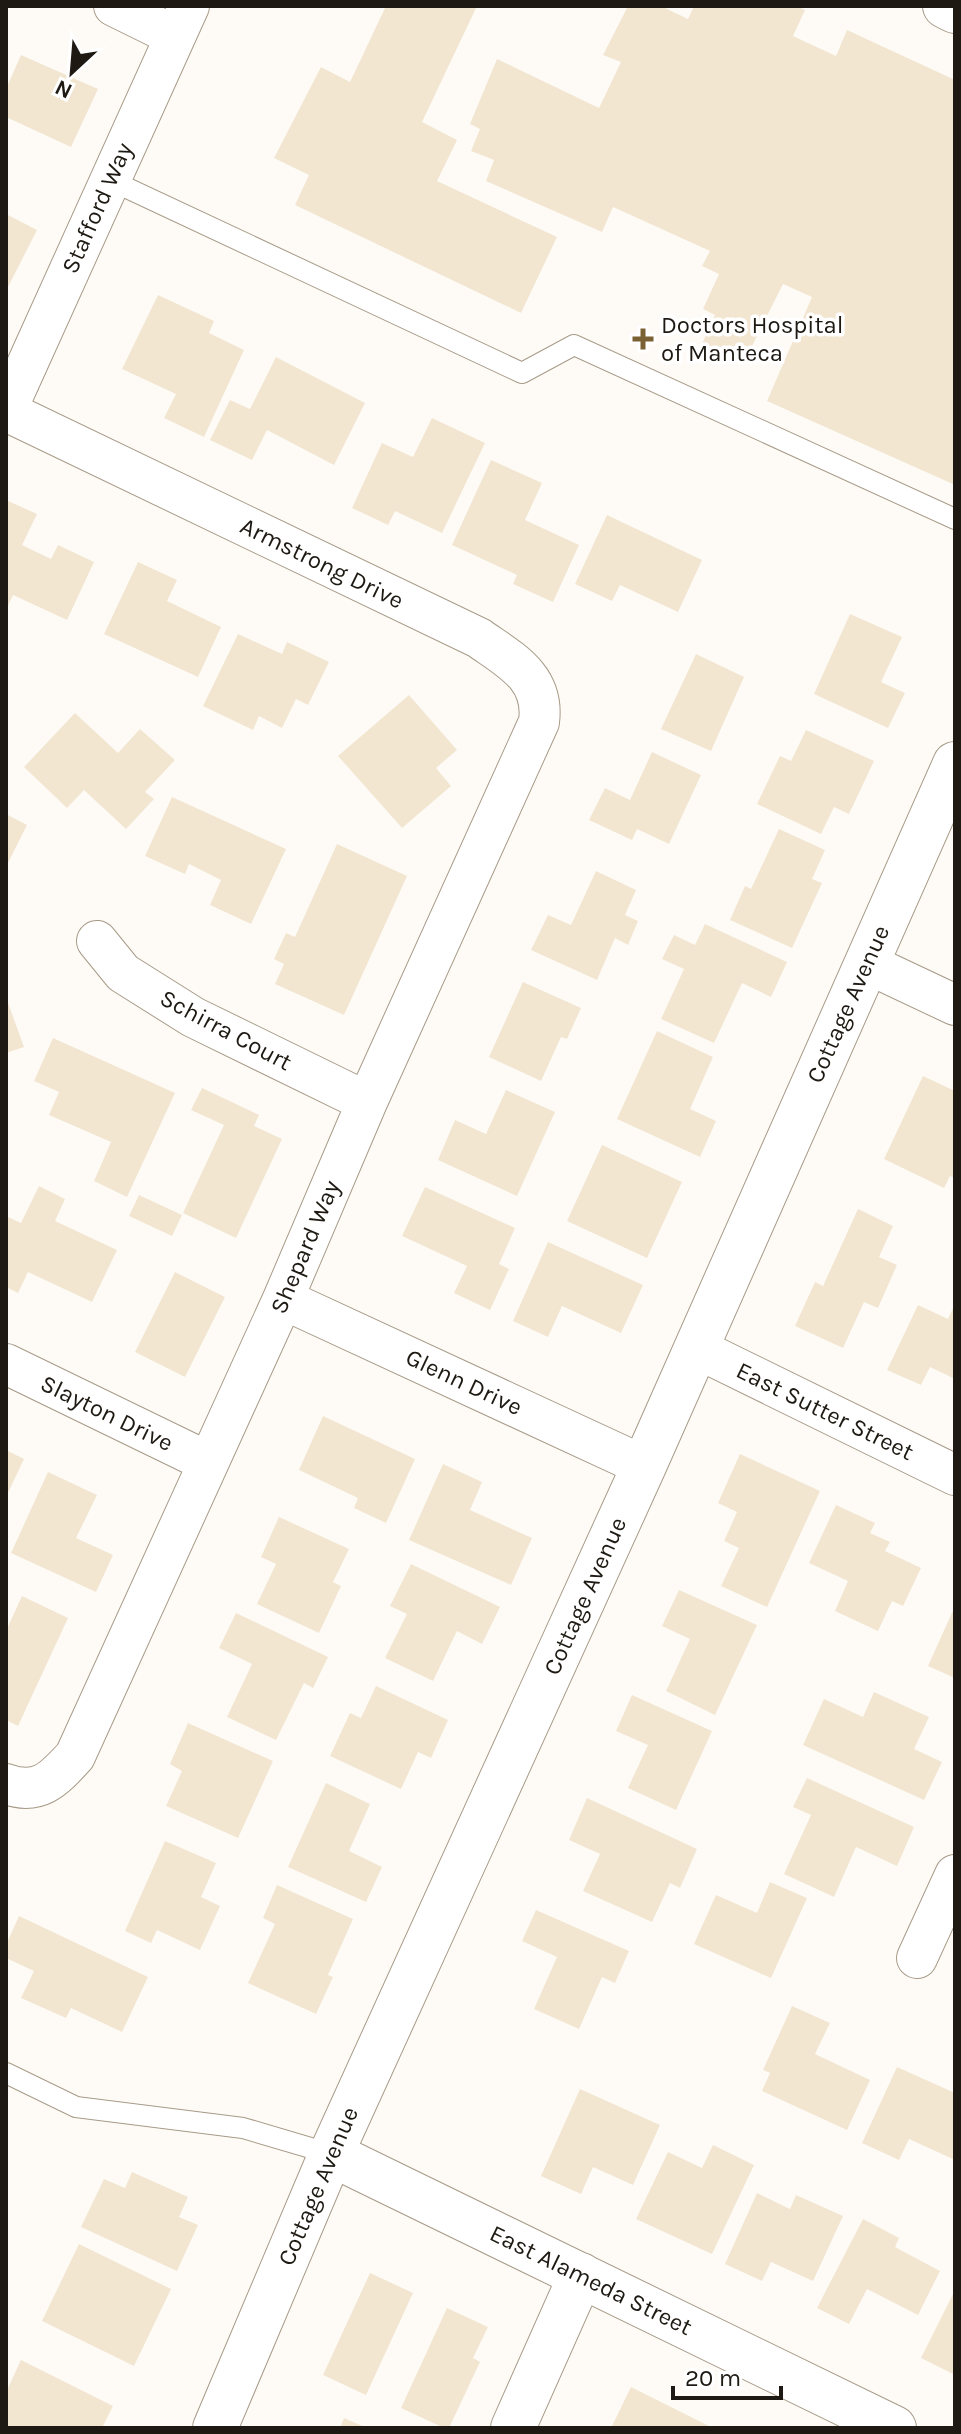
<svg xmlns="http://www.w3.org/2000/svg" width="961" height="2434" font-family="Karla,sans-serif">
<style>
.building{fill:#f2e6d1}
.lines{fill:none;stroke-linecap:round;stroke-linejoin:round}
.lane-casing{stroke:#a79b88;stroke-width:22}
.street-casing{stroke:#a79b88;stroke-width:42}
.secondary-casing{stroke:#a79b88;stroke-width:46}
.lane{stroke:#fff;stroke-width:20}
.street{stroke:#fff;stroke-width:40}
.secondary{stroke:#fff;stroke-width:44}
.poi-dot{fill:#7a6032;stroke:#fff;stroke-width:3}
.labels{text-anchor:middle;stroke-width:7;stroke-linejoin:round;paint-order:stroke}
.street-label{font-size:24px;fill:#1e1a13;stroke:#fff}
.poi-label{font-size:24px;fill:#1e1a13;stroke:#fff;text-anchor:start}
</style>
<rect width="100%" height="100%" fill="#fefbf7"/>
<path class="building" d="M386,6H477L422,122L457,140L437,181L557,237L521,313L295,205L309,175L274,158L321,67L350,82Z
M628,6H661L688,19L694,6H797L805,10L793,36L836,56L847,30L955,80V485L767,401L812,297L783,284L743,364L702,344L715,315L703,309L719,274L702,266L710,251L613,207L602,232L486,181L494,160L471,151L480,129L470,124L497,59L599,108L621,62L603,55Z
M21,55L98,89L71,147L6,117V89Z
M8,215L37,230L6,291V219Z
M158,295L214,321L209,333L244,350L204,437L164,418L176,394L122,369Z
M276,357L365,403L334,465L267,430L252,460L210,440L230,400L250,409Z
M432,418L485,443L442,533L395,511L388,525L352,508L382,443L413,457Z
M491,460L542,483L525,520L579,545L553,602L513,584L517,575L452,545Z
M6,500L37,514L22,545L51,559L58,545L94,562L67,620L13,595L6,610Z
M607,515L702,560L678,612L620,585L612,601L575,584Z
M138,562L177,580L167,601L221,627L198,677L104,634Z
M850,614L902,637L881,682L905,693L888,728L814,694Z
M238,634L282,654L287,642L329,662L308,705L296,699L282,728L259,716L253,730L203,706Z
M696,654L744,677L711,751L661,729Z
M409,695L457,750L436,768L451,786L402,828L338,756Z
M75,713L118,753L140,729L175,760L145,792L154,799L126,829L84,790L67,808L24,767Z
M806,730L874,761L849,814L834,807L821,834L757,804L780,756L791,761Z
M652,752L701,775L669,844L637,829L632,840L589,820L605,788L630,800Z
M172,797L286,849L251,924L210,905L221,880L189,864L185,874L145,856Z
M6,814L27,825L6,867Z
M779,829L825,850L812,879L822,883L792,948L730,920L745,886L751,889Z
M337,844L407,876L344,1015L275,984L284,964L274,959L286,933L295,937Z
M596,871L636,890L625,915L638,921L628,945L615,938L597,980L531,950L548,915L571,925Z
M705,924L787,962L771,997L742,983L714,1043L661,1019L684,969L662,959L674,935L695,945Z
M523,982L581,1008L567,1039L561,1037L541,1081L489,1057Z
M6,997L24,1047L6,1053Z
M657,1031L713,1057L690,1109L716,1121L700,1157L617,1119Z
M53,1038L175,1093L127,1197L94,1181L111,1142L49,1115L59,1092L34,1081Z
M923,1076L955,1091V1178L950,1176L944,1188L884,1159Z
M202,1088L259,1115L254,1126L282,1139L236,1238L183,1213L224,1125L191,1110Z
M506,1090L555,1112L517,1196L438,1160L455,1120L486,1134Z
M602,1145L682,1182L647,1258L567,1221Z
M39,1186L65,1199L55,1221L117,1250L92,1302L28,1272L18,1293L6,1287V1216L21,1223Z
M425,1187L515,1228L499,1264L509,1269L490,1310L454,1293L467,1266L402,1236Z
M139,1195L182,1215L172,1236L129,1216Z
M858,1209L893,1226L879,1257L897,1265L878,1308L864,1302L843,1348L795,1326L815,1282L823,1286Z
M548,1242L643,1285L621,1333L562,1306L548,1337L513,1321Z
M175,1272L225,1297L185,1377L135,1352Z
M955,1304V1379L930,1367L921,1385L887,1370L918,1305L948,1319Z
M323,1416L415,1459L386,1523L354,1508L358,1498L299,1470Z
M6,1450L24,1459L6,1497Z
M740,1454L820,1491L767,1607L721,1586L739,1548L724,1541L737,1512L718,1503Z
M443,1464L482,1482L470,1510L532,1538L511,1585L409,1540Z
M48,1472L97,1495L76,1538L113,1555L96,1592L11,1553Z
M836,1505L875,1523L870,1533L890,1542L885,1551L921,1568L903,1606L892,1601L878,1631L835,1611L848,1581L809,1563Z
M279,1517L349,1549L333,1582L341,1586L319,1633L257,1604L276,1564L261,1557Z
M411,1564L500,1607L482,1644L457,1631L433,1681L385,1658L407,1614L390,1606Z
M679,1590L757,1625L715,1715L666,1691L690,1639L662,1626Z
M22,1596L68,1618L18,1726L6,1720V1631Z
M955,1606V1678L928,1666Z
M236,1613L328,1657L313,1688L304,1683L276,1740L227,1717L252,1664L219,1648Z
M376,1686L448,1720L431,1758L418,1752L401,1789L330,1756L350,1713L361,1718Z
M874,1692L929,1717L914,1749L942,1762L924,1800L803,1745L824,1699L863,1717Z
M632,1695L712,1731L676,1810L628,1788L648,1745L616,1731Z
M188,1723L273,1761L238,1838L166,1806L182,1771L170,1764Z
M807,1778L914,1827L897,1866L856,1847L834,1897L784,1874L811,1815L793,1807Z
M326,1783L370,1804L349,1851L382,1867L366,1902L288,1867Z
M587,1798L697,1849L680,1888L670,1883L652,1922L583,1891L600,1854L569,1840Z
M165,1841L216,1863L201,1897L220,1906L200,1950L157,1930L151,1943L125,1931Z
M770,1882L807,1898L771,1978L694,1944L716,1895L757,1913Z
M277,1885L353,1919L328,1975L333,1977L316,2014L248,1983L275,1924L263,1918Z
M536,1910L629,1951L615,1983L602,1977L579,2029L534,2009L557,1957L522,1941Z
M19,1916L148,1977L122,2032L71,2008L66,2018L21,1998L34,1971L6,1958V1945Z
M792,2006L830,2023L815,2054L870,2080L847,2130L762,2091L770,2073L763,2070Z
M897,2067L955,2093V2160L909,2139L899,2160L862,2143Z
M580,2089L660,2125L633,2185L593,2167L581,2194L541,2176Z
M713,2145L754,2165L712,2254L636,2219L668,2152L702,2168Z
M132,2172L188,2197L179,2217L198,2225L177,2271L81,2227L104,2179L125,2188Z
M757,2193L790,2209L796,2195L843,2216L813,2281L771,2262L762,2281L725,2264Z
M863,2219L899,2238L895,2247L940,2271L918,2315L867,2289L849,2324L817,2308Z
M79,2244L171,2289L134,2366L42,2321Z
M370,2273L413,2293L366,2395L323,2375Z
M955,2290V2375L921,2358Z
M447,2308L488,2327L473,2358L480,2362L449,2428H444L401,2408Z
M21,2360L113,2406L102,2428H6V2392Z
M631,2387L713,2428H611Z
M344,2418L367,2428H340Z"/>
<g class="lines">
<g class="lane-casing">
<path id="lane" d="M110,180L522,373L574,345L955,519
M6,2073L76,2107L243,2128L331,2154"/>
</g>
<g class="street-casing">
<path id="street" d="M114,6L175,36
M97,941L123,973L193,1017L367,1102
M866,963L955,1005
M283,1299L644,1466
M696,1348L955,1475
M6,1364L208,1462
M6,1784C39,1796 54,1779 75,1756L283,1299L367,1102L539,722C545,677 510,660 479,638L6,411L189,6
M917,1958L955,1875"/>
</g>
<g class="secondary-casing">
<path id="secondary" d="M945,6L955,11
M331,2154L894,2428
M215,2428L331,2154L644,1466L955,764
M513,2428L581,2275"/>
</g>
<use href="#lane" class="lane"/>
<use href="#street" class="street"/>
<use href="#secondary" class="secondary"/>
</g>
<path class="poi-dot" d="M639 327h8v8h8v8h-8v8h-8v-8h-8v-8h8z"/>
<g class="labels">
<g class="street-label">
<text transform="translate(97 208) rotate(-66)" y="8">Stafford Way</text>
<text transform="translate(322 563) rotate(26)" y="8">Armstrong Drive</text>
<text transform="translate(848 1004) rotate(-66)" y="8">Cottage Avenue</text>
<text transform="translate(226 1030) rotate(28)" y="8">Schirra Court</text>
<text transform="translate(305 1247) rotate(-67)" y="8">Shepard Way</text>
<text transform="translate(464 1382) rotate(25)" y="8">Glenn Drive</text>
<text transform="translate(825 1411) rotate(26)" y="8">East Sutter Street</text>
<text transform="translate(107 1413) rotate(26)" y="8">Slayton Drive</text>
<text transform="translate(585 1596) rotate(-66)" y="8">Cottage Avenue</text>
<text transform="translate(318 2186) rotate(-67)" y="8">Cottage Avenue</text>
<text transform="translate(591 2280) rotate(26)" y="8">East Alameda Street</text>
</g>
<g class="poi-label">
<text x="661" y="333">Doctors Hospital<tspan x="661" dy="28">of Manteca</tspan></text>
</g>
</g>
<rect width="961" height="2434" fill="none" stroke="#1e1a13" stroke-width="16"/>
<g transform="translate(72 72) rotate(206)" stroke="#ffffff" stroke-width="6" paint-order="stroke">
<path d="M0-6L14 30L0 20L-14 30Z" fill="#1e1a13"/>
<text y="-12" font-size="22" font-weight="bold" text-anchor="middle" fill="#1e1a13">N</text>
</g>
<path d="M673 2386v12h108v-12" fill="none" stroke="#1e1a13" stroke-width="4"/>
<text x="685" y="2386" font-size="24" fill="#1e1a13" stroke="#ffffff" stroke-width="6" paint-order="stroke">20 m</text>
</svg>
